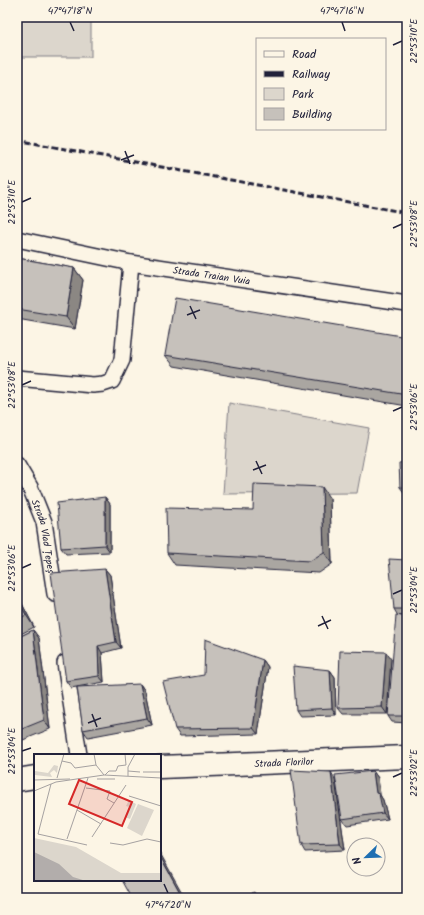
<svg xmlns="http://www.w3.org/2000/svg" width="424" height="915" font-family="Kalam,sans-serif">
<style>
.green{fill:#dcd6cc;stroke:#7f7c84}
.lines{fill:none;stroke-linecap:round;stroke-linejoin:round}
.service-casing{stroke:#22223b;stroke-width:18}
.minor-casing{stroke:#22223b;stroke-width:25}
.service{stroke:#fcf5e5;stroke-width:15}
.minor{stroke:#fcf5e5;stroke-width:22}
.rail{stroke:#22223b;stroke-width:3;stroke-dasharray:6 3;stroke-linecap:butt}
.wall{fill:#aaa6a1;stroke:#22223b}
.shaded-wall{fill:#8b8783;stroke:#22223b}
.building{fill:#c6c1bb;stroke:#22223b}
.ticks{fill:none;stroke:#22223b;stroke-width:1.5}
.labels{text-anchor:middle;stroke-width:4;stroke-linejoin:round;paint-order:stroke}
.street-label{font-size:10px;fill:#22223b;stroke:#fcf5e5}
.inset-road{fill:none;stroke:#a5a1a1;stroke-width:1}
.view{fill:#d62828;fill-opacity:0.15;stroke:#d62828;stroke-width:2}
.inset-edge{fill:none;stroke:#22223b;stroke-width:2}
.neatline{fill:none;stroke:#22223b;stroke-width:1.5}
.ticks-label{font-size:10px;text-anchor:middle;fill:#22223b}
</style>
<rect width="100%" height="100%" fill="#fcf5e5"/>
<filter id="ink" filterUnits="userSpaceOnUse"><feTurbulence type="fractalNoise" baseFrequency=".025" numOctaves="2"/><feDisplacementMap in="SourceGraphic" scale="8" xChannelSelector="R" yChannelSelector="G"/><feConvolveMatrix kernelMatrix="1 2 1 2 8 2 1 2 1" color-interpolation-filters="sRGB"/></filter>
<g filter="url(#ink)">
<path class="green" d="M17,17H91V57H17Z
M229,403L369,428L357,493L223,494Z"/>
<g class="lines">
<g class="service-casing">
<g id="service">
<path id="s1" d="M17,239L131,263L407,304"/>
<path d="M17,378L93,385L103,384L112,381L122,360L131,263"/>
<path id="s2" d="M17,465L30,487L44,522L55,594"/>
<path d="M65,663L79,755"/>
</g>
</g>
<g class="minor-casing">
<g id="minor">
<path id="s3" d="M160,767L407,757"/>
<path d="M17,780L35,777"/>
</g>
</g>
<use href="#service" class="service"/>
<use href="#minor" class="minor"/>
<path class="rail" d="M17,140L407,213"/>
</g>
<path class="wall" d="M17,258L74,268L83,280L75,329L17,319Z
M407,337V406L174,366L165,355Z
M407,462V494H405L400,487Z
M105,497L110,504V552L66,554L61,548Z
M330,499L332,564L319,573L175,565L167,553L253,510Z
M407,560V615L398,616L394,609Z
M105,569L110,575L121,648L102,653L104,682L71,688L66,681Z
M17,594L34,627L17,636Z
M407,617V723L392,722L388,716Z
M33,630L39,638L50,729L23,740L17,732V638Z
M391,659L387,714H343L338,708Z
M263,660L268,667L258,734L180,736L175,729Z
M330,670L335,677L336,715L300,716L296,710Z
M140,684L145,691L152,725L88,737L83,730Z
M373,771L378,778L380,795L383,800L388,819L347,825L342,819Z
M335,779L345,850L305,852L301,845Z
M407,811V830L403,824Z"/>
<path class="shaded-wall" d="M74,268L83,280L75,329L66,317Z
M322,487L330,499L332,564L324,552Z
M105,497L110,504V552L105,545Z
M105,569L110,575L121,648L116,642Z
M17,594L34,627L26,615L17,598Z
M33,630L39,638L50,729L44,720Z
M98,646L102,653L104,682L99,676Z
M386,652L391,659L387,714L382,707Z
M263,660L268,667L258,734L253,728Z
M330,670L335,677L336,715L332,708Z
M140,684L145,691L152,725L147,718Z
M373,771L378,778L380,795L383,800L388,819L383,813L376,793Z
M331,772L335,779L345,850L340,844Z
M160,853L185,898H183L160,856Z"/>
<path class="building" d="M17,258L74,268L66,317L17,309Z
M175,298L407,337V395L165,355Z
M407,462V487H400L399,463Z
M254,484L322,487L324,552L310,561L167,553L166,508L253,510Z
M105,497V545L61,548L57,503Z
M389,559L407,560V609H394Z
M105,569L116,642L98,646L99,676L66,681L51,573Z
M17,598L26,615L17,620Z
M396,615L407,617V716H388Z
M33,630L44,720L17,731V638Z
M205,639L263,660L253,728L175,729L163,682L204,675Z
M340,651L386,652L382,707L338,708Z
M293,666L330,670L332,708L296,710Z
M140,684L147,718L83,730L77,687Z
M291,770L331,772L340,844L301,845Z
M373,771L376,793L379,794L383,813L342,819L335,775Z
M407,811V826L403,824Z
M160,856L183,898H132L122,880H160Z
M254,892L258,898H243Z"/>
</g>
<path class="ticks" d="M70,22L74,31M342,22L345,31M393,45L402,41M125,151L130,164M121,160L134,155M22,202L31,198M393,228L402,224M190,306L196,319M187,315L200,310M22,385L31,381M393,411L402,407M256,461L262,474M253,470L266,465M22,568L31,564M393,594L402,590M322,616L328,629M318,626L331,620M92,714L97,727M88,723L101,718M22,751L31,748M393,777L402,773M164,884L168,893"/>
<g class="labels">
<g class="street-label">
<text dy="4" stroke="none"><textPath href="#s1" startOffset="198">Strada Traian Vuia</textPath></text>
<text dy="4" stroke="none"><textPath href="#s2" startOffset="77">Strada Vlad Țepeș</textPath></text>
<text dy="4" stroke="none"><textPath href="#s3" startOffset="124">Strada Florilor</textPath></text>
</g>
</g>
<g transform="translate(34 754)">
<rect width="127" height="127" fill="#fcf5e5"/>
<path d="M1,0V17L14,19L20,11L24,12L23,19L20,16L16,19L18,23L1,21L0,19ZM95,46L102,50L96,65L91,63L95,53L92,52ZM104,50L120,56L108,82L93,74ZM0,84L42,93L87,119H127V127H0Z" fill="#dcd6cc"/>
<path d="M0,98L25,110L39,123L52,127H0Z" fill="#b2adab"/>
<path class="inset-road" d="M60,0L62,11L70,21M28,7L37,9L41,14L62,11M94,17L106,18M109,18H127M71,21L75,17H82L84,12L92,11L91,0M94,22V13L101,0M23,24L30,0M63,25H81M0,26L36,25M17,30L4,80L53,91M52,34L76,37L73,45L80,49M0,37L22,28L70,21L127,24M95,42L127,52M43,56L67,70M58,83L92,31M33,85L54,24M76,89L89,91L113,85L127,88"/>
<path class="view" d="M45,26L98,48L88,72L35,50Z"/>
<rect width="127" height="127" class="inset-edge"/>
</g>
<rect width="424" height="915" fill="none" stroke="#fcf5e5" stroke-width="44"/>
<rect x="256" y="38" width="130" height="92" fill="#fcf5e5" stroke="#a5a1a1"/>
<rect x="264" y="51" width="20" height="6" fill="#fcf5e5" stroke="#a5a1a1"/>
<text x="292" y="58" font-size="12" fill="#22223b">Road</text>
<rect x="264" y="71" width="20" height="6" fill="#22223b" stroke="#a5a1a1"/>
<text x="292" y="78" font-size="12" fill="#22223b">Railway</text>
<rect x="264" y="88" width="20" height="12" fill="#dcd6cc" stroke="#a5a1a1"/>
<text x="292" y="98" font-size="12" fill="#22223b">Park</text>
<rect x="264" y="108" width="20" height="12" fill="#c6c1bb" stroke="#a5a1a1"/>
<text x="292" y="118" font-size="12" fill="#22223b">Building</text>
<g transform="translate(366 857) rotate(247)"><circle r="19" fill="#fcf5e5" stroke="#a5a1a1"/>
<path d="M0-3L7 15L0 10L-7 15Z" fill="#1f6fb2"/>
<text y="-6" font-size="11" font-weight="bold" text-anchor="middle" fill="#22223b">N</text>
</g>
<rect x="22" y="22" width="380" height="871" class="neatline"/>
<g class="ticks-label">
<text x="70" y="14">47°47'18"N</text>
<text x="342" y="14">47°47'16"N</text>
<text transform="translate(413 41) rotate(-90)" y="4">22°53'10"E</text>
<text transform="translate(11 202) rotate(-90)" y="4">22°53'10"E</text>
<text transform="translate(413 224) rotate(-90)" y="4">22°53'08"E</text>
<text transform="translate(11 385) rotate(-90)" y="4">22°53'08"E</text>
<text transform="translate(413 407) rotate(-90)" y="4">22°53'06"E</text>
<text transform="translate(11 568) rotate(-90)" y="4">22°53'06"E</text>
<text transform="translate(413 590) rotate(-90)" y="4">22°53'04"E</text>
<text transform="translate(11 751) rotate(-90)" y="4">22°53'04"E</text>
<text transform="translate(413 773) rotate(-90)" y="4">22°53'02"E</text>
<text x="168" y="908">47°47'20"N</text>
</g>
</svg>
